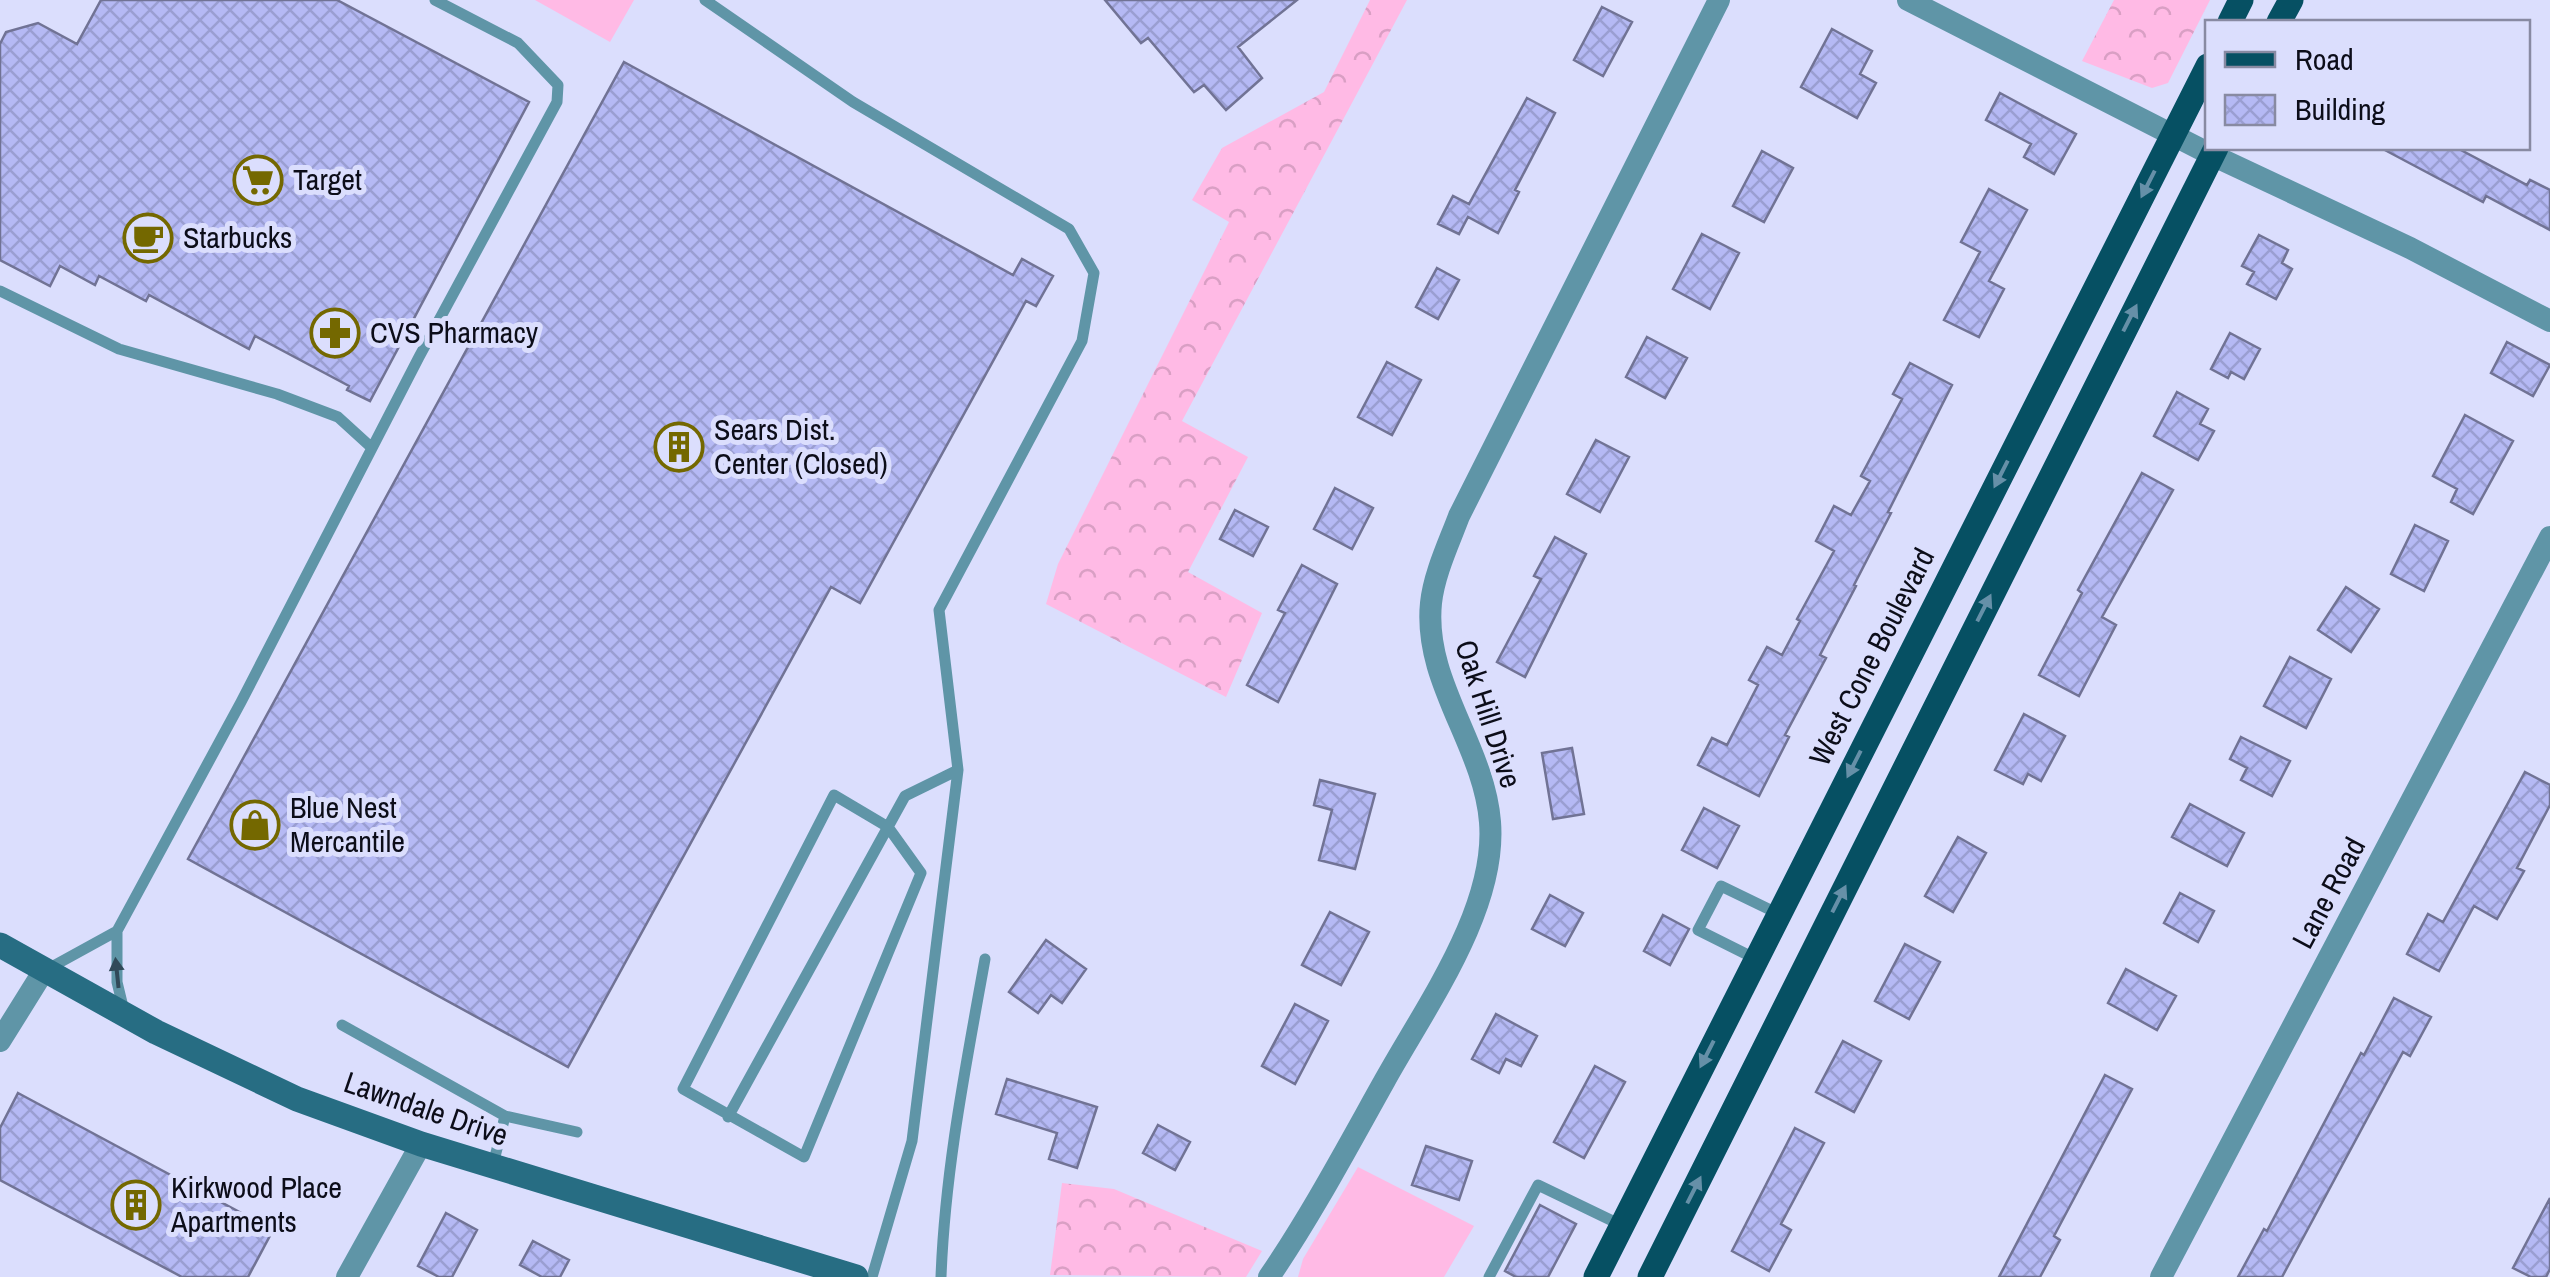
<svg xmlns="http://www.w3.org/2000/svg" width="2550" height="1277" font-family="'Archivo Narrow',sans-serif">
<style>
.grass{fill:#ffbae5}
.forest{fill:url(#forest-crowns)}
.building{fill:url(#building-cross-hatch);stroke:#717395;stroke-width:2.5}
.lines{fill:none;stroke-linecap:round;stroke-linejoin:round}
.lane{stroke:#5f95a7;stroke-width:11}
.street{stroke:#5f95a7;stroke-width:22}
.secondary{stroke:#276d83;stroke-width:25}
.primary{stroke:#065063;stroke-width:25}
.oneway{fill:#6690a8}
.oneway2{fill:#314a59}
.labels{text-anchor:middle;stroke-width:10;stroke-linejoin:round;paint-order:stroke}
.poi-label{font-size:30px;fill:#0c0d19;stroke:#dbdefd;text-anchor:start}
.street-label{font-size:30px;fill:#0c0d19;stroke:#dbdefd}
</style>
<defs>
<pattern id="forest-crowns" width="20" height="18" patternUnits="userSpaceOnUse" patternTransform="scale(2.5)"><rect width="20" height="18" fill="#ffbae5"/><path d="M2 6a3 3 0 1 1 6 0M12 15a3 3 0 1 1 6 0" fill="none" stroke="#d99fc4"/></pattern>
<pattern id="building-cross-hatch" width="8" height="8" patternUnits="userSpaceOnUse" patternTransform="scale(2.5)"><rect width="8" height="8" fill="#b5b9f4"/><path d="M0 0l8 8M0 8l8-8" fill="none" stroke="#9a9ed1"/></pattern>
</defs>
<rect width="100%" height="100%" fill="#dbdefd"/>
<path class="grass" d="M535,0H634L610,42Z
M1358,1167L1474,1226L1444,1277H1298L1303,1259Z"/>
<path class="forest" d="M1370,0H1407L1182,421L1248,457L1188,572L1262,613L1226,697L1046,604L1058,564L1229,222L1192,200L1222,148L1324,92Z
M2114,0H2210L2168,83L2152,88L2082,61Z
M1062,1183L1114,1189L1262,1251L1246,1277L1050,1275Z"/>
<path class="building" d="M101,0H337L529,102L370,401L347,390L349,386L255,336L249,349L149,295L146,301L99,276L95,285L60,266L50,286L0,260V44L6,32L38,23L77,44Z
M1105,0H1297L1238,47L1262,78L1226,110L1204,85L1194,92L1148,38L1141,43Z
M1602,7L1632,22L1603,76L1574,60Z
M1832,29L1872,51L1860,74L1876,83L1857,118L1801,87Z
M624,62L1013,275L1022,259L1053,276L1036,306L1026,301L860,603L831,587L568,1067L188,859Z
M2000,93L2076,134L2054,174L2024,157L2031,144L1986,120Z
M1527,98L1555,113L1515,190L1519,192L1498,233L1468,217L1459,234L1438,224L1453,196L1469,204Z
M2381,148H2457L2527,185L2530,180L2550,190V230L2486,196L2483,202Z
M1762,151L1793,168L1764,222L1733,206Z
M1989,189L2027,210L1989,281L2004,289L1979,337L1944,320L1980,252L1961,242Z
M1702,234L1739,253L1710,309L1673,289Z
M2259,235L2288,250L2282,263L2292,269L2276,299L2247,284L2254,272L2242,266Z
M1437,268L1459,280L1438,319L1416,307Z
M2230,333L2260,349L2244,379L2231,372L2228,378L2211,369Z
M1647,337L1687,358L1665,398L1626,377Z
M2507,342L2550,365L2533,396L2491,373Z
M1387,362L1421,380L1392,435L1358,417Z
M1910,363L1952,385L1888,512L1891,513L1854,585L1856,586L1820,655L1826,658L1785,735L1789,737L1759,796L1698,765L1712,738L1727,745L1758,685L1749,680L1767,647L1782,655L1800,621L1797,619L1834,551L1816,541L1834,506L1851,515L1870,481L1861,476L1902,399L1893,394Z
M2177,392L2208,409L2200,424L2214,431L2198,460L2154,436Z
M2465,415L2513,441L2473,514L2451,502L2457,489L2433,476Z
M1596,440L1629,457L1600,512L1567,494Z
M2142,473L2173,490L2102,617L2116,625L2079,696L2039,675L2082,593L2078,590Z
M1335,488L1373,508L1352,549L1314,529Z
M1235,510L1268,527L1253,556L1220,539Z
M2415,525L2448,541L2424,591L2391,574Z
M1555,537L1586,554L1525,677L1497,662L1541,579L1534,576Z
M1302,565L1337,584L1278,702L1247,685L1285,613L1278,610Z
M2346,587L2379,609L2351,652L2318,630Z
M2290,657L2331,679L2306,728L2264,706Z
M2024,714L2065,736L2041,781L2028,774L2023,784L1995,770Z
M2241,737L2290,761L2272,796L2241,780L2247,768L2230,759Z
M1572,748L1584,814L1553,819L1542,753Z
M2525,772L2550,785V805L2517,868L2524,871L2497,919L2474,906L2439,971L2407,954L2428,914L2443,922Z
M1320,780L1375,794L1355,869L1319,860L1332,810L1314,805Z
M2190,804L2244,833L2227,866L2172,837Z
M1704,808L1739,826L1717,868L1682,850Z
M1958,837L1986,853L1953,912L1925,896Z
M2180,893L2214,911L2198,942L2164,923Z
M1550,895L1583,913L1565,946L1532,929Z
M1330,912L1369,932L1341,985L1302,965Z
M1663,915L1689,929L1670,965L1644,951Z
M1046,940L1086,969L1062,1003L1051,995L1038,1013L1009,992Z
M1905,944L1940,962L1909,1019L1875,1001Z
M2126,969L2176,996L2157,1030L2108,1003Z
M2394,998L2431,1017L2410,1056L2403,1052L2282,1277H2238L2264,1229L2267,1231L2361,1053L2364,1055Z
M1295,1004L1328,1021L1295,1084L1262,1066Z
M1496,1014L1537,1036L1521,1066L1506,1059L1499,1073L1472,1059Z
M1843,1041L1881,1061L1854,1112L1816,1092Z
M1595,1066L1625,1082L1584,1158L1554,1142Z
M2105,1075L2132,1089L2054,1236L2060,1240L2040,1277H1999Z
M1007,1079L1097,1107L1077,1168L1049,1159L1057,1133L996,1114Z
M18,1093L273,1230L248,1277H182L0,1180V1128Z
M1158,1125L1190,1142L1175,1170L1143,1153Z
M1795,1128L1824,1143L1781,1224L1791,1230L1769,1271L1732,1251Z
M1426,1146L1472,1161L1459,1200L1412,1185Z
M2550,1198V1269L2546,1277H2531L2513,1268Z
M1540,1205L1576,1224L1548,1277H1516L1505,1271Z
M446,1213L477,1230L452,1277H439L418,1266Z
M533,1241L569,1260L560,1277H542L520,1265Z"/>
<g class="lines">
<path class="lane" d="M705,0L853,102L1069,229L1094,273L1082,341L939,610L958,770L912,1141L872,1277
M0,291L119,349L277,394L338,417L372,448
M834,795L888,827L921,873L804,1157L683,1089Z
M1756,959L1698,930L1721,886L1779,914
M46,970L117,931
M124,1011L117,982V931L241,702L419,357L557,102L558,85L518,43L435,0
M342,1025L505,1116L577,1132
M728,1117L905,796L958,770
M493,1165L505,1116
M941,1277C945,1169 966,1065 985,959
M1489,1277L1538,1185L1621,1225"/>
<path class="street" d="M1908,0L2212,155L2410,248L2550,321
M0,1041L43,972
M347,1277L421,1144
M1269,1277C1312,1214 1348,1146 1385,1080C1426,1006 1497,909 1490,822C1484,745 1423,682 1431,603C1434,574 1449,543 1459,516L1719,0
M2161,1277L2550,537"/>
<path class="secondary" d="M0,945L156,1032L297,1099L421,1144L856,1277"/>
<path class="primary" d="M2230,22L2241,0
M2279,22L2291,0
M1596,1277L2208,66
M1650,1277L2216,148"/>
</g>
<defs><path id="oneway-solid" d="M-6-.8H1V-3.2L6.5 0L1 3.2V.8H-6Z" transform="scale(2.5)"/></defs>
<g class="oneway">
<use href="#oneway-solid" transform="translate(2148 184) rotate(117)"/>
<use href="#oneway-solid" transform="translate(2130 318) rotate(-63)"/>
<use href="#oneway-solid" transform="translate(2001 474) rotate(117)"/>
<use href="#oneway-solid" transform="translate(1984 608) rotate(-63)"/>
<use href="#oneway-solid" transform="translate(1854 764) rotate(117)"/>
<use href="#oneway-solid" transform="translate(1839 899) rotate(-63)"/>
<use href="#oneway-solid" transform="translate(1707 1054) rotate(117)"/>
<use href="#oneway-solid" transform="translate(1694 1190) rotate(-63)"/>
</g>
<use class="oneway2" href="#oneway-solid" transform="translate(117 973) rotate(-96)"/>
<defs>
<g id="supermarket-ring" transform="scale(2.5)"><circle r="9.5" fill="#dbdefd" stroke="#746800" stroke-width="1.5"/><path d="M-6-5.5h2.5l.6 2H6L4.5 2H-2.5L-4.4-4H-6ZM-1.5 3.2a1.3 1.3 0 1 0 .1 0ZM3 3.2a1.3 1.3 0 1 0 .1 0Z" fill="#746800"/></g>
<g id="cafe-ring" transform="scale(2.5)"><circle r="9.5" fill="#dbdefd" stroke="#746800" stroke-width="1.5"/><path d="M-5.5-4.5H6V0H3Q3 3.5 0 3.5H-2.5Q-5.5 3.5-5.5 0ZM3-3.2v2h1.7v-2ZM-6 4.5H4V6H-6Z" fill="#746800"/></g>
<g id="pharmacy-ring" transform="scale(2.5)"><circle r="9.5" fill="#dbdefd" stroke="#746800" stroke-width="1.5"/><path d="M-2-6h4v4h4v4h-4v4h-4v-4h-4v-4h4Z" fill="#746800"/></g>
<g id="building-ring" transform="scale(2.5)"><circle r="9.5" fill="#dbdefd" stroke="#746800" stroke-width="1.5"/><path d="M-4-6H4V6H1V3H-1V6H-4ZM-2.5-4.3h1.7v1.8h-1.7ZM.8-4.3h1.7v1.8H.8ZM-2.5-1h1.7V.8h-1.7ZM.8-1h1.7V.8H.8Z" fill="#746800"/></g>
<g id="shop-ring" transform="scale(2.5)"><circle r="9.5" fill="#dbdefd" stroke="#746800" stroke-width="1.5"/><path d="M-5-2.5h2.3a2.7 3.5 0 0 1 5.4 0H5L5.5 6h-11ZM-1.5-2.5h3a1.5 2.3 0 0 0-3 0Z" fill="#746800"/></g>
</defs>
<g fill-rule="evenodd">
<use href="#supermarket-ring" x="258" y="180"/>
<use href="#cafe-ring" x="148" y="238"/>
<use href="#pharmacy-ring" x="335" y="333"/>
<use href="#building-ring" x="679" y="447"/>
<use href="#shop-ring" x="255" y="825"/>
<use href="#building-ring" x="136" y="1205"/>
</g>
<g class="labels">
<g class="poi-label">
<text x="293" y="190">Target</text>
<text x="183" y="248">Starbucks</text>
<text x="370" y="343">CVS Pharmacy</text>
<text x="714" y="440">Sears Dist.<tspan x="714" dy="34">Center (Closed)</tspan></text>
<text x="290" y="818">Blue Nest<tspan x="290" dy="34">Mercantile</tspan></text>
<text x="171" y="1198">Kirkwood Place<tspan x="171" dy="34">Apartments</tspan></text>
</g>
<g class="street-label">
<text transform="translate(1872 657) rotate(-63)" y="10">West Cone Boulevard</text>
<text transform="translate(1488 714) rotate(72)" y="10">Oak Hill Drive</text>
<text transform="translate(2329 893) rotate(-62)" y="10">Lane Road</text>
<text transform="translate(426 1109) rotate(19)" y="10">Lawndale Drive</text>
</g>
</g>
<rect x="2205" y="20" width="325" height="130" fill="#dbdefd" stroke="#888aa2" stroke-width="2.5"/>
<rect x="2225" y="52" width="50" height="15" fill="#065063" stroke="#888aa2" stroke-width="2.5"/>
<text x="2295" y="70" font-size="30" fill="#0c0d19">Road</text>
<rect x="2225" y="95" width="50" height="30" fill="url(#building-cross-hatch)" stroke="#888aa2" stroke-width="2.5"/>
<text x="2295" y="120" font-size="30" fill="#0c0d19">Building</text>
</svg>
